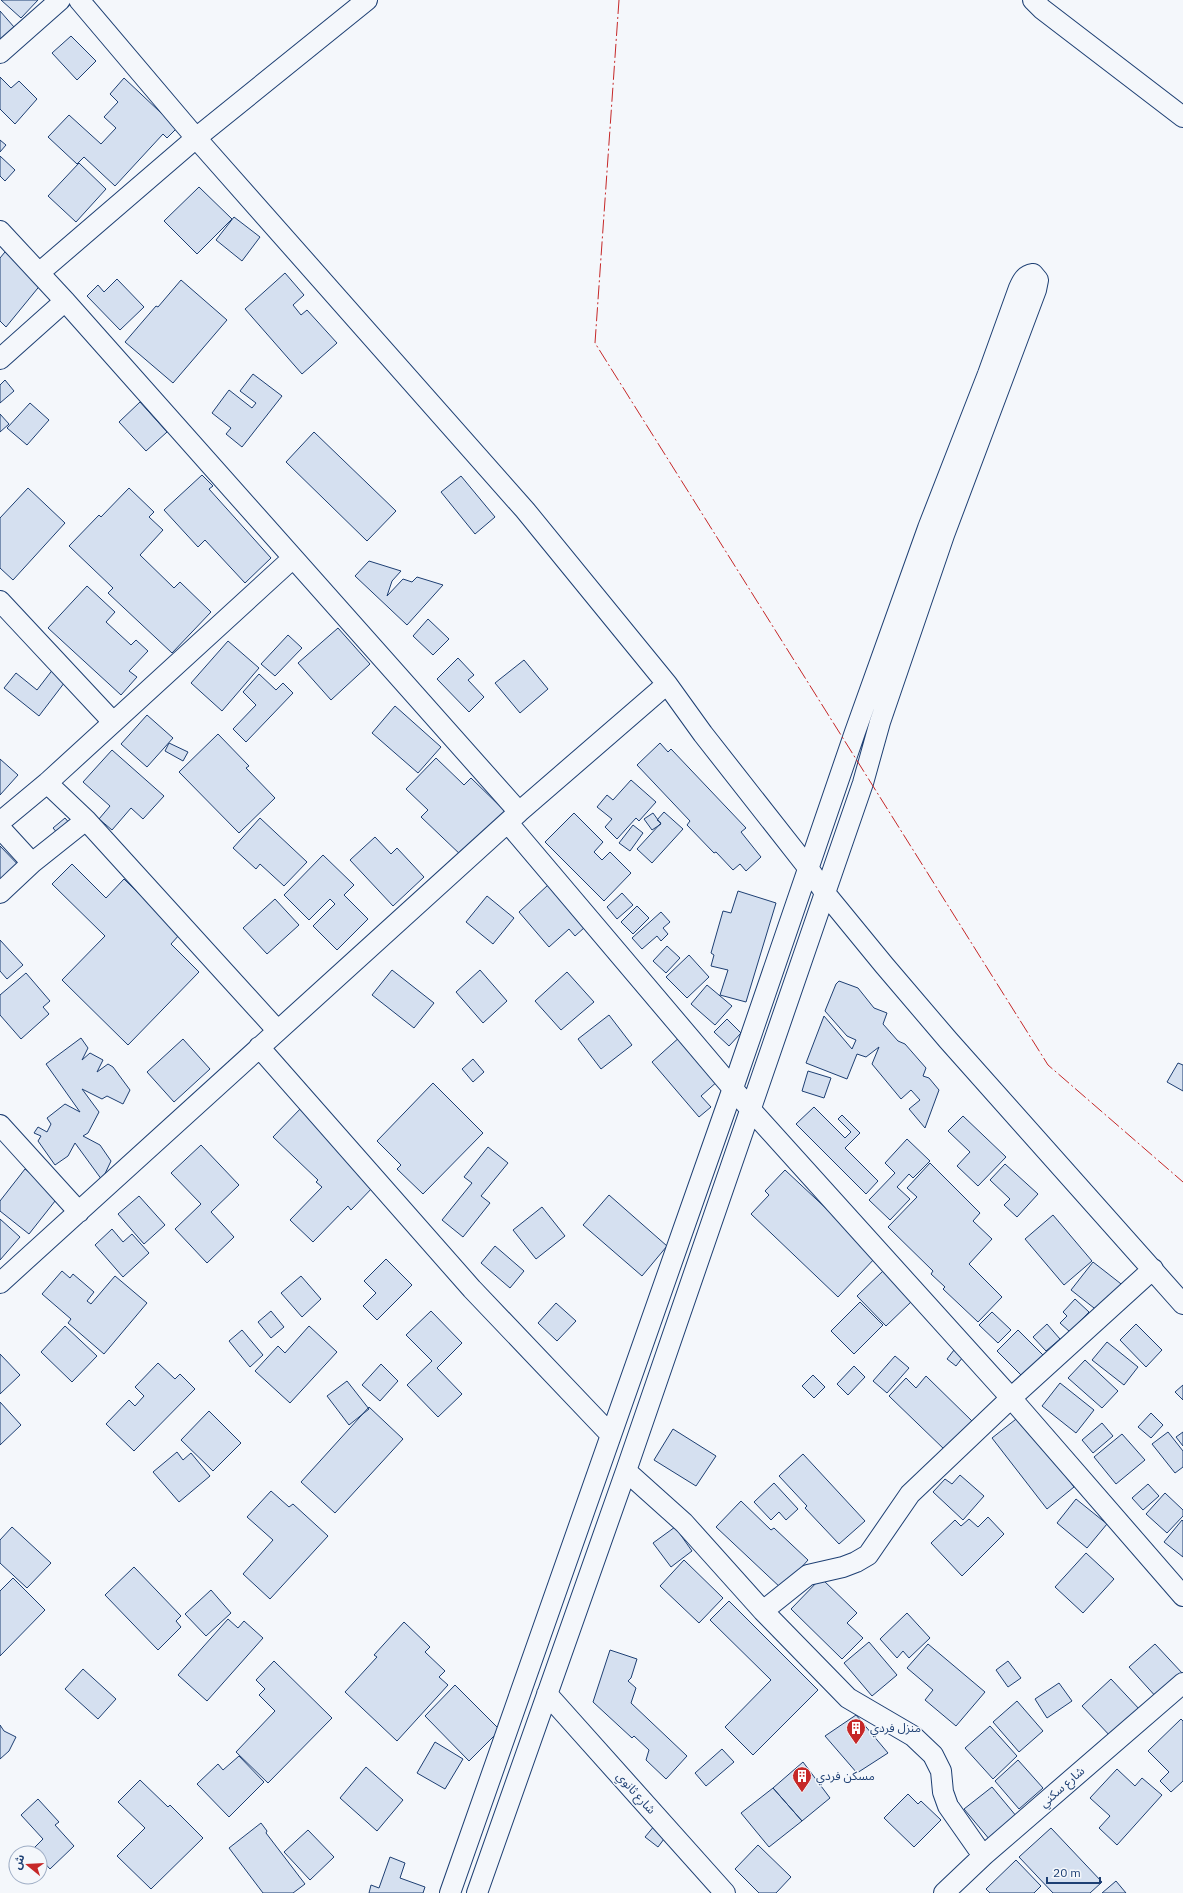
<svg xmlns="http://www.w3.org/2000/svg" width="1183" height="1893" font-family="'IBM Plex Sans','Noto Sans Arabic',sans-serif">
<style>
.building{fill:#d5e0f0;stroke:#1d3f73}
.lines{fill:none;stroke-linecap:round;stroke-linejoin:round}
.minor-casing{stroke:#1d3f73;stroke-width:22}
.minor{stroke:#f4f7fb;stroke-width:20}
.power{stroke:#c62828;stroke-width:1;stroke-dasharray:14 3 2 3;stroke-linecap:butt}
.labels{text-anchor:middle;stroke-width:3;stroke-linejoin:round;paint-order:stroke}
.poi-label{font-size:12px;fill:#1d3f73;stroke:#f4f7fb;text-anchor:start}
.street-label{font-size:12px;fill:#1d3f73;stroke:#f4f7fb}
</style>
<rect width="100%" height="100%" fill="#f4f7fb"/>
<path class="building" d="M1,0H38L21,18Z
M0,11L14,27L0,40Z
M71,36L96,61L77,80L52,53Z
M0,77L11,88L19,81L37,99L15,124L0,109Z
M124,78L177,128L167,138L163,134L115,186L84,157L77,164L48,137L69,115L101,144L116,128L104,117L118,102L110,94Z
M0,140L6,145L0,152Z
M0,156L15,170L5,181L0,176Z
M79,163L106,189L76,222L48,196Z
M199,187L232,219L197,254L164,221Z
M234,217L260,237L242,261L216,240Z
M5,252L42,283L6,327L0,321V258Z
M285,273L304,295L293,305L301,315L307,310L337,343L302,374L245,309Z
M117,279L144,307L120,330L87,296L98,285L104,292Z
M181,280L227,320L173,383L125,342L156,306L158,307Z
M253,374L282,396L242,447L226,434L231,428L212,413L229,390L252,408L256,403L240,391Z
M5,380L14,391L0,403V385Z
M140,402L167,432L146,451L119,422Z
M30,403L49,420L27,445L7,428Z
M0,414L9,424L0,432Z
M314,432L396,511L367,541L286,462Z
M202,475L213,486L209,489L271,558L245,583L205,540L198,547L164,510Z
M461,476L495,517L475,534L441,492Z
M28,488L65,523L13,580L0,568V518Z
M129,488L154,512L149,517L163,530L140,555L174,588L180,582L211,612L172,653L108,593L113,588L69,546L99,515L101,517Z
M369,561L401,571L392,581L387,596L403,579L412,582L417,577L443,585L407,625L355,576Z
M87,586L115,612L106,622L131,645L136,640L148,651L129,671L137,677L121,695L48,628Z
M428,619L449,639L433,655L413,636Z
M338,628L370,664L331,700L298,663Z
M288,635L302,648L275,676L261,664Z
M228,641L259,668L222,711L191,683Z
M458,658L474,675L468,680L484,697L469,712L437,679Z
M524,660L548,689L520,713L495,683Z
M57,664L71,674L39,716L4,688L16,673L37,690Z
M259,674L276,690L283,683L293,693L246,742L233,729L256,705L243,692Z
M395,706L441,747L418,773L372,733Z
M147,715L173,738L147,767L121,744Z
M218,734L249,766L246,768L275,798L239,833L179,772Z
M169,743L188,752L183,761L165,751Z
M660,743L668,752L671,749L746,828L741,832L761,857L746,871L740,864L733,870L716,852L714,853L687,825L690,821L637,765Z
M112,750L164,796L143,819L131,808L112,830L99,819L110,806L83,782Z
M436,758L464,785L471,778L506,812L463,857L421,817L428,810L406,789Z
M0,759L18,775L0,795Z
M631,780L656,802L639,821L636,818L617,839L605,827L612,819L597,807L607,795L613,800Z
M664,812L683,829L652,863L637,849L661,823L657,820Z
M574,813L603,842L594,852L602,860L610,852L631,873L604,901L545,842Z
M653,813L661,824L652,830L644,819Z
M65,818L77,832L65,842L53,828Z
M260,818L307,862L284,886L260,864L256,869L233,848Z
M633,825L643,833L630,851L619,843Z
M375,837L391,854L397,848L424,877L393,906L350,860Z
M0,846L26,873L0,898Z
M323,855L354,885L344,895L368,919L337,950L313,926L335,904L330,899L309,920L284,895Z
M72,864L106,898L124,879L180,934L171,944L199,972L128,1045L62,980L105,936L52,884Z
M548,885L585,927L575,936L569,929L549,947L519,912Z
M738,891L776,903L746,1002L720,995L728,970L711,966L714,955L711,953L723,911L731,913Z
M622,893L633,905L617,919L607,907Z
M487,896L514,918L493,944L466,922Z
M275,899L299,925L267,954L243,928Z
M637,906L649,918L633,934L621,922Z
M661,912L670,922L663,928L668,934L661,941L657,936L642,949L632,938Z
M0,940L23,965L7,979L0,971Z
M667,946L680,958L666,973L653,961Z
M689,955L709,977L687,998L666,977Z
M392,970L434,1003L414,1028L372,995Z
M480,970L507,1001L483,1023L456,992Z
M567,972L594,1002L561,1030L535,1001Z
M26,973L50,1001L43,1007L49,1014L21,1039L0,1015V995Z
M839,981L858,988L874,1008L887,1013L883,1024L898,1041L905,1044L926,1068L923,1076L929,1078L939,1090L925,1128L909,1109L920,1100L911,1090L901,1099L872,1064L879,1047L866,1057L857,1054L847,1079L806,1063L824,1016L852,1049L856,1040L847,1036L825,1011L836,984Z
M707,985L732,1006L715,1025L691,1004Z
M609,1015L632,1045L601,1069L578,1039Z
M727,1019L741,1033L729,1046L714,1032Z
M681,1036L719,1080L701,1096L711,1107L699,1117L652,1062Z
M81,1038L88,1048L82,1060L90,1053L103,1060L97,1072L108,1064L113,1067L130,1090L123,1104L107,1096L102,1099L82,1089L99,1112L88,1133L83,1136L100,1145L111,1161L102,1180L75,1143L68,1156L55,1165L38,1141L41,1136L34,1133L38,1127L47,1132L51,1124L47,1118L65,1104L80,1112L46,1064Z
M183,1039L210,1069L174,1102L147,1072Z
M473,1059L484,1072L473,1082L462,1069Z
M1178,1063L1183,1065V1091L1167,1082Z
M808,1071L831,1078L824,1098L802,1091Z
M433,1083L483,1133L423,1194L397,1169L401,1165L377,1141Z
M303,1106L375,1185L351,1210L348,1206L313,1242L290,1220L322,1187L316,1182L318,1180L273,1137Z
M814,1107L845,1138L851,1132L838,1119L842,1115L860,1133L845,1148L878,1181L866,1194L796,1124Z
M963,1116L1006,1157L978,1186L957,1166L970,1152L948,1131Z
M907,1139L930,1161L913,1178L909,1174L897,1187L910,1199L890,1220L869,1200L895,1173L885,1163Z
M201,1145L239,1185L211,1212L234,1237L207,1263L175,1229L201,1204L171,1173Z
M488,1147L508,1163L481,1196L490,1203L463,1237L442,1220L472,1183L464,1177Z
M930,1163L980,1213L973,1221L992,1239L969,1264L1002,1297L978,1322L943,1289L945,1287L931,1274L933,1271L888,1227L917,1197L907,1188Z
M1005,1164L1038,1194L1017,1217L1004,1205L1010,1199L990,1180Z
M25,1169L59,1196L29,1234L0,1211V1201Z
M785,1170L877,1256L838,1297L751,1214L769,1195L765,1191Z
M609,1195L667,1246L642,1276L583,1225Z
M139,1196L165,1225L144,1244L118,1214Z
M542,1207L565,1236L536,1259L513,1230Z
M1053,1215L1092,1261L1064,1285L1025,1239Z
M0,1219L20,1237L0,1260Z
M112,1229L123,1242L132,1234L149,1253L123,1277L95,1245Z
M495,1246L524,1271L510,1288L481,1263Z
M386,1259L412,1285L377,1320L363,1306L376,1293L364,1281Z
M1093,1262L1125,1287L1103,1315L1071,1290Z
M62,1271L70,1278L73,1274L94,1292L87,1301L91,1304L115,1276L147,1303L104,1354L68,1323L71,1319L42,1294Z
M883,1271L912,1301L886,1326L857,1296Z
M301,1276L321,1299L302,1317L281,1293Z
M1075,1299L1089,1312L1070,1332L1060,1323L1067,1316L1063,1312Z
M860,1302L883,1325L854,1354L831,1331Z
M556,1303L576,1321L557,1341L538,1323Z
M271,1311L284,1327L271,1338L258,1322Z
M431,1311L462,1343L437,1368L462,1394L438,1417L407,1385L432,1361L406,1335Z
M992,1312L1011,1330L998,1343L979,1325Z
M1047,1324L1060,1339L1046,1351L1033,1337Z
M1136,1324L1162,1350L1146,1367L1120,1340Z
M65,1326L97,1356L72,1382L41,1352Z
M309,1326L337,1352L290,1403L255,1371L278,1346L285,1353Z
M242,1330L263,1355L250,1367L229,1341Z
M1018,1330L1044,1356L1023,1377L997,1351Z
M1107,1342L1138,1367L1124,1385L1092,1360Z
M954,1350L963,1357L956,1366L947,1359Z
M0,1354L20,1375L0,1394Z
M895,1356L909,1368L887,1393L873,1381Z
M1085,1360L1118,1391L1102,1408L1068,1378Z
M158,1363L175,1379L180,1374L195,1389L134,1451L106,1424L129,1400L135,1406L144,1396L135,1387Z
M381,1364L398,1381L380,1401L362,1385Z
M854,1366L865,1377L848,1395L837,1384Z
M813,1375L825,1387L814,1398L802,1386Z
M926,1376L973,1422L946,1451L889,1396L906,1378L916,1388Z
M347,1381L369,1409L349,1425L327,1396Z
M1060,1383L1094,1410L1076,1433L1042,1406Z
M1183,1385V1400L1175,1392Z
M0,1402L21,1425L0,1445Z
M369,1407L403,1439L335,1513L301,1482Z
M209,1411L241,1443L213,1471L181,1440Z
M1151,1413L1163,1425L1151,1438L1138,1427Z
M1020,1416L1074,1487L1047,1509L992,1438Z
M1102,1423L1113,1436L1093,1453L1082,1440Z
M673,1429L716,1456L696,1486L654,1460Z
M1168,1432L1183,1451V1467L1175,1473L1152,1444Z
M1183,1432V1446L1176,1437Z
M1122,1434L1145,1460L1116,1484L1094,1457Z
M177,1452L183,1460L191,1453L210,1476L179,1502L153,1472Z
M803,1454L865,1521L839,1544L805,1508L807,1506L779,1476Z
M960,1475L984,1496L963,1520L933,1492L945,1479L952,1484Z
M774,1483L798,1509L786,1520L779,1512L771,1520L754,1502Z
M1148,1484L1159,1496L1143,1510L1132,1498Z
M271,1491L289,1507L293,1504L328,1536L270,1599L243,1574L273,1540L247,1517Z
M1165,1493L1183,1510V1516L1167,1533L1146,1514Z
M1076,1499L1107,1524L1087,1548L1057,1523Z
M741,1501L771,1530L774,1528L808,1560L782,1589L716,1527Z
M988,1517L1004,1534L962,1576L931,1543L955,1520L961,1526L969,1519L978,1527Z
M1182,1520L1183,1521V1557L1164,1542Z
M12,1527L51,1563L27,1588L0,1563V1540Z
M675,1527L692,1551L671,1567L653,1543Z
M1086,1553L1114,1579L1083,1613L1055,1587Z
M684,1560L723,1598L699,1623L660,1586Z
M134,1567L181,1616L176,1621L181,1627L158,1650L105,1595Z
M13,1578L45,1610L0,1656V1591Z
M821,1578L857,1613L847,1623L863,1638L842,1659L791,1609Z
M211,1590L231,1613L206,1636L185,1614Z
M729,1601L818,1690L753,1755L725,1727L771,1680L710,1620Z
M907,1613L930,1638L909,1658L903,1651L897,1658L880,1639Z
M228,1619L238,1628L244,1621L263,1638L207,1701L178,1675Z
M404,1622L430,1647L425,1652L445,1671L439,1677L448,1685L397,1741L345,1692L377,1657L374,1655Z
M869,1642L897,1675L872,1696L844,1663Z
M928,1644L985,1692L956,1726L925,1700L933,1690L907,1668Z
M1155,1644L1183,1674L1158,1699L1129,1667Z
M610,1650L637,1659L631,1678L628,1681L636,1688L631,1703L687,1756L666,1779L646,1760L649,1750L634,1736L632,1738L593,1702Z
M274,1661L332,1718L268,1783L236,1752L275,1711L259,1695L265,1689L256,1680Z
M1008,1661L1021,1678L1008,1687L996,1670Z
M83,1669L116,1699L98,1719L65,1689Z
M1111,1679L1141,1711L1112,1738L1082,1706Z
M1059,1683L1072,1701L1047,1718L1035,1699Z
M455,1685L500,1730L469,1761L425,1716Z
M1017,1701L1043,1731L1019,1752L993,1722Z
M856,1715L888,1753L857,1773L825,1736Z
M1181,1719L1183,1721V1781L1171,1792L1160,1781L1169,1772L1148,1751Z
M0,1725L4,1731L16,1737L9,1751L0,1759Z
M990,1726L1017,1756L993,1779L965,1748Z
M435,1742L463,1759L445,1789L417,1773Z
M722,1749L734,1762L706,1786L695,1773Z
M239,1756L264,1782L229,1817L197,1784L218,1764L223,1770Z
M1018,1760L1043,1788L1019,1809L995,1781Z
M803,1762L830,1798L802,1821L773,1788Z
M366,1767L403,1800L377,1831L340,1798Z
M1117,1769L1135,1786L1142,1778L1162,1795L1117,1845L1099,1828L1110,1816L1090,1798Z
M140,1780L168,1807L170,1805L203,1838L151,1889L117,1856L145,1828L118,1802Z
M992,1787L1017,1817L990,1840L964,1809Z
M773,1788L802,1821L769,1847L741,1813Z
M908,1794L918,1804L921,1801L941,1820L914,1847L884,1818Z
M38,1799L59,1822L55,1825L74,1846L50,1869L40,1858V1853H35L32,1850L43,1839L21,1815Z
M261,1823L267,1831L266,1833L305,1884L293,1893H263L229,1848Z
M655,1825L667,1835L658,1847L645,1837Z
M1051,1828L1102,1882L1090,1893H1053L1019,1857Z
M308,1830L334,1857L310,1880L284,1852Z
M758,1845L791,1877L776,1893H759L735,1869Z
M390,1857L405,1863L400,1878L425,1887L423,1893H369L371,1885L379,1888Z
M1016,1860L1041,1886L1034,1893H990L986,1889Z
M1116,1881L1126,1893H1102Z"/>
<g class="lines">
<g class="minor-casing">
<path id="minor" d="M79,0L196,138L525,510L667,684L703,734L809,869L825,893L884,965L948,1040L1183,1304
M1033,0L1042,9L1183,117
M0,53L60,0
M0,231L65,301L519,812
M39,273L196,138L367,0
M0,359L65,301
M0,601L113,722
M47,783L86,820L277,1030
M0,822L47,783L293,558
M508,823L751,1110L1011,1398L1183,1596
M0,828L32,863L0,893
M32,863L86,820
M259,1047L472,1289L611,1435
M0,1125L79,1212
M0,1283L519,812L667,684
M626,1471L684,1523L763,1611L848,1698L913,1736L933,1755L941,1771L943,1792L948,1806L983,1856
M763,1611L808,1575L843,1567L856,1562L868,1555L910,1494L1011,1398L1153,1269
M547,1694L725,1893
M450,1893L733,1088L855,732L928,528L988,374L1019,288C1022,281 1025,275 1033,274L1038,280L1036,290L944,535L880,722L863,783L825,893L626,1471L477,1893
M944,1893L983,1856L1183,1683"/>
</g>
<use href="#minor" class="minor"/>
<path class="power" d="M619,0L595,343L1048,1065L1183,1182"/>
</g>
<defs>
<g id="building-pin" transform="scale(1)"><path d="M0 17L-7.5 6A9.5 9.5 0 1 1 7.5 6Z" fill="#c62828" stroke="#f4f7fb"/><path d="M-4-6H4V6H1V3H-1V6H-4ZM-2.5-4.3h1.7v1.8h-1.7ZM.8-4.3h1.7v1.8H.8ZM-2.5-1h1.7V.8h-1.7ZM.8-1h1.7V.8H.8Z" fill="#fff"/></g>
</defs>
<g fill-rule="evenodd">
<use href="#building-pin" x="856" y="1728"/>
<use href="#building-pin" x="802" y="1776"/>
</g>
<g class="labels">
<g class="poi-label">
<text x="870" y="1732">منزل فردي</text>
<text x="816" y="1780">مسكن فردي</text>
</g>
<g class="street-label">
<text transform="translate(1062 1787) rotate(-41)" y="4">شارع سكني</text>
<text transform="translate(636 1793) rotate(48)" y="4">شارع ثانوي</text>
</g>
</g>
<g transform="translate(28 1865) rotate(288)"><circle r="19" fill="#f4f7fb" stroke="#9eadc5"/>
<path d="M0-3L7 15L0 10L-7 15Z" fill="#c62828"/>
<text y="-6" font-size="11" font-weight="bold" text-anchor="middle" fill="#1d3f73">ش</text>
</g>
<path d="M1047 1877v6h53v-6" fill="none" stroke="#1d3f73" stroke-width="2"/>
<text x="1053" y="1877" font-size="12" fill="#1d3f73" stroke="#f4f7fb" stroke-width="3" paint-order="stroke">20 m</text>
</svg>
